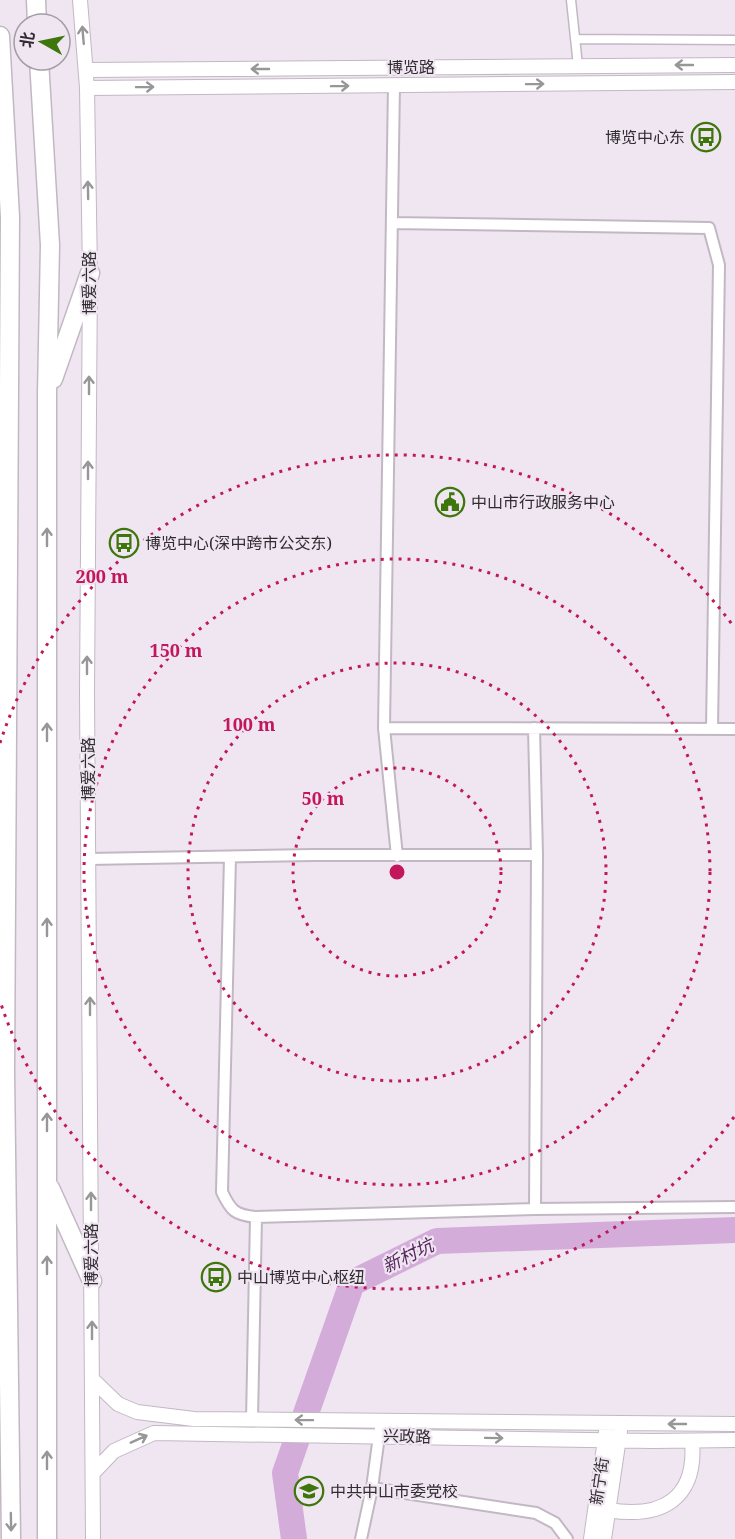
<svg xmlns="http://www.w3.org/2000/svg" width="735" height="1539" font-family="'Noto Serif','Noto Sans SC',serif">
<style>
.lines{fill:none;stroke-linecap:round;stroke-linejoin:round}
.river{stroke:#d4acda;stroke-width:26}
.pedestrian-casing{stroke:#c2b8c3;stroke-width:11}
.minor-casing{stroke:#c2b8c3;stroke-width:14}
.tertiary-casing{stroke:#c2b8c3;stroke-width:16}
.trunk-casing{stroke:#c2b8c3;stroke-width:21}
.pedestrian{stroke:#fff;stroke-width:8}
.minor{stroke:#fff;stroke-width:10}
.tertiary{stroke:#fff;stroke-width:14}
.trunk{stroke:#fff;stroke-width:18}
.oneway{stroke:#989698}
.ring{fill:none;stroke:#c2185b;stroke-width:3;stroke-dasharray:3 6}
.labels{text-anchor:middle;stroke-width:4.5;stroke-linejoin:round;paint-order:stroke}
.street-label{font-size:16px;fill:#302c31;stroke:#f0e6f2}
.poi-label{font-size:16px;fill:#302c31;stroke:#f0e6f2;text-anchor:start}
.water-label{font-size:18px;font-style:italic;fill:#56265d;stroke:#f0e6f2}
.centre{fill:#c2185b;stroke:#f0e6f2;stroke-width:3}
.ring-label{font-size:18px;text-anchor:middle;font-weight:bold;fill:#c2185b;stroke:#f0e6f2;stroke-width:4.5;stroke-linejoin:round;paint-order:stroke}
</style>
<rect width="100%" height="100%" fill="#f0e6f2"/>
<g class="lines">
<path class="river" d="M294,1539L285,1473L352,1283L437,1241L735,1230"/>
<g class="pedestrian-casing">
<path id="pedestrian" d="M571,0L578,66
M575,39L735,40"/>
</g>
<g class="minor-casing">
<path id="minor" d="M394,85L384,728L397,856
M392,223L709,228L719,265L712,729
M384,728L735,729
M534,728L537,855L535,1209
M230,857L222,1192C231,1211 235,1215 256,1217L252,1420
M88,859L313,855H537
M256,1217L535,1209L735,1207
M372,1488L536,1513L555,1523L567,1539
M361,1539L372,1488L381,1421"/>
</g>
<g class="tertiary-casing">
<path id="tertiary" d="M80,0L87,88L90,273L87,693L93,1539
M86,70L735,65
M87,88L735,82
M92,1379L118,1404L137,1412L194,1419L735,1424
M93,1473L114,1451L154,1433L653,1441L735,1440
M608,1510C662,1519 697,1499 692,1441
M591,1539L606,1432
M604,1539L620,1431"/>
</g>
<g class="trunk-casing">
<path id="trunk" d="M36,0L37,24
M0,36L10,217L5,1072L11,1539
M39,60L50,245L47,394V1539
M53,379L90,273
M50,1188L92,1281"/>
</g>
<use href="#pedestrian" class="pedestrian"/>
<use href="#minor" class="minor"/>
<use href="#tertiary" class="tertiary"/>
<use href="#trunk" class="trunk"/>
</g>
<defs><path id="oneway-shaft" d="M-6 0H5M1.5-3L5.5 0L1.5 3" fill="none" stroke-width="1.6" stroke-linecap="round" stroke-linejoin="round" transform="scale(1.5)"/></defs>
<g class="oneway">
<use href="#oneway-shaft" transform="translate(83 35) rotate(-95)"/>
<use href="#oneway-shaft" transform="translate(684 65) rotate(180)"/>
<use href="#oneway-shaft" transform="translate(260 69) rotate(180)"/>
<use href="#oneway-shaft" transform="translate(535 84) rotate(-1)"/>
<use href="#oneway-shaft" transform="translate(340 86) rotate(-1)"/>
<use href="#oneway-shaft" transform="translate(145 87) rotate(-1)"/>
<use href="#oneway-shaft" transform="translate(88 190) rotate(-91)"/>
<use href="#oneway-shaft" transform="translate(89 385) rotate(-90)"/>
<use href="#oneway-shaft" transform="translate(88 470) rotate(-90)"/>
<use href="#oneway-shaft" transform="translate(47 537) rotate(-90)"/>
<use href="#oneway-shaft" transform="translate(87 665) rotate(-90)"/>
<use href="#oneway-shaft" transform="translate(47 732) rotate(-90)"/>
<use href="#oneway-shaft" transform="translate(47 927) rotate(-90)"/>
<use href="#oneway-shaft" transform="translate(90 1006) rotate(-90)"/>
<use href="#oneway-shaft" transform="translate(47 1122) rotate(-90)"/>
<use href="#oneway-shaft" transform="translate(91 1201) rotate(-90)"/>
<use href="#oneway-shaft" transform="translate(47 1265) rotate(-90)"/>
<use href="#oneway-shaft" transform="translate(92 1330) rotate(-90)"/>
<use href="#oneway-shaft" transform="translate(304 1420) rotate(-179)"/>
<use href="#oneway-shaft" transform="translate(677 1424) rotate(-180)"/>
<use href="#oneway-shaft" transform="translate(494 1438) rotate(1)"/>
<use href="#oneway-shaft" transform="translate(139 1439) rotate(-24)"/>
<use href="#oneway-shaft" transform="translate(47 1460) rotate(-90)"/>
<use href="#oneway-shaft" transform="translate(11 1522) rotate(89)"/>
</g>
<g class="ring">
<circle cx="397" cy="872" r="104"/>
<circle cx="397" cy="872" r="209"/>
<circle cx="397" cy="872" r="313"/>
<path d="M734 1117A417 417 0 0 1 0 1001M0 743A417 417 0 0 1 734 627"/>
</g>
<defs>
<g id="bus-ring" transform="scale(1.5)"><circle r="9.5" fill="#f0e6f2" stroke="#3d760a" stroke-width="1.5"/><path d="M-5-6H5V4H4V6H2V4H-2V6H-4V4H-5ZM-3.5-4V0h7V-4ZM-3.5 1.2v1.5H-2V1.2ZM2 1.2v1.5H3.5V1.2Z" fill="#3d760a"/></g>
<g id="civic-ring" transform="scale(1.5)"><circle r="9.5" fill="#f0e6f2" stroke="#3d760a" stroke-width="1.5"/><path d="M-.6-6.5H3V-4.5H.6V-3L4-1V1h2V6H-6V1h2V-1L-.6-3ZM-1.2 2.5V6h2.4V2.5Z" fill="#3d760a"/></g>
<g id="school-ring" transform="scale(1.5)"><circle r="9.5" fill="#f0e6f2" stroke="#3d760a" stroke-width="1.5"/><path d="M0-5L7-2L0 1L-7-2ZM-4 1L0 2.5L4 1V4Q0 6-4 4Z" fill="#3d760a"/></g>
</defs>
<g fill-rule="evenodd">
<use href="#bus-ring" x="706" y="137"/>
<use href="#civic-ring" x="450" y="502"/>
<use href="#bus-ring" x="124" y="543"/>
<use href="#bus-ring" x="216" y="1277"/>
<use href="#school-ring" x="309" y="1491"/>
</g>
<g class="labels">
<g class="street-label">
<text x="411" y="73">博览路</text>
<text transform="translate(89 283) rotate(-90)" y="6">博爱六路</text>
<text transform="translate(88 769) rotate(-90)" y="6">博爱六路</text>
<text transform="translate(91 1255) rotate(-90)" y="6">博爱六路</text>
<text transform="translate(407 1436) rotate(1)" y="6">兴政路</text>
<text transform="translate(599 1481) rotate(-82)" y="6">新宁街</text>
</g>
<g class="poi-label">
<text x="685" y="143" text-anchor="end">博览中心东</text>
<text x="471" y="508">中山市行政服务中心</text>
<text x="145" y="549">博览中心(深中跨市公交东)</text>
<text x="237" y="1283">中山博览中心枢纽</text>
<text x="330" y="1497">中共中山市委党校</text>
</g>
<g class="water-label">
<text transform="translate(408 1256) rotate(-26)" y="6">新村坑</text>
</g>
</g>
<circle cx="397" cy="872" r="9" class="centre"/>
<g class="ring-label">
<text x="102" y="583">200 m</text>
<text x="176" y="657">150 m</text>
<text x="249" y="731">100 m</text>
<text x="323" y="805">50 m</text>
</g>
<g transform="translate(42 42) rotate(279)"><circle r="28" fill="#f0e6f2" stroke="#a39ca5" stroke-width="1.5"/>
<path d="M0-4.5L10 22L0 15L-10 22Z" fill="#3d760a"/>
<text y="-9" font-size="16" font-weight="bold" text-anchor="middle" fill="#302c31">北</text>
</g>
</svg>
